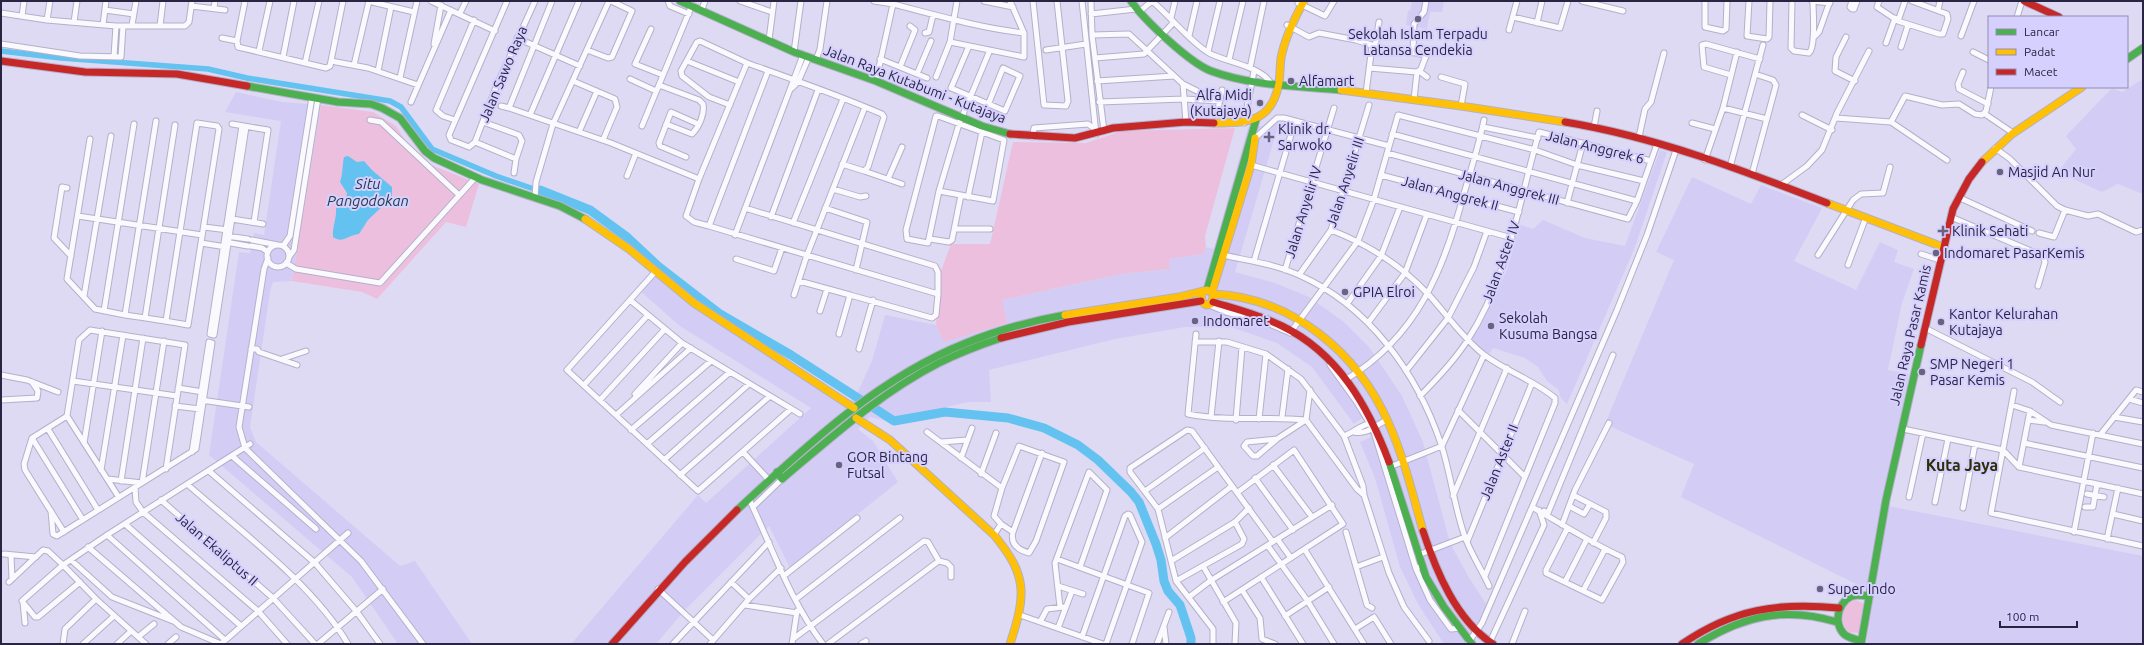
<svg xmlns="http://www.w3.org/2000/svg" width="2144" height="645" font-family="Ubuntu,sans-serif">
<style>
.built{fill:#d3cdf5}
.green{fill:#edbfdf}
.water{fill:#64c2f0}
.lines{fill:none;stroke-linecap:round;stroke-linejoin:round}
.canal{stroke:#64c2f0;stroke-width:5.5}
.river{stroke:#64c2f0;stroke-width:9}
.street-casing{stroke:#b4b0c9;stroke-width:7}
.fast-casing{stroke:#b4b0c9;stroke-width:9}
.slow-casing{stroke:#b4b0c9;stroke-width:9}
.jam-casing{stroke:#b4b0c9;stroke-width:9}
.street{stroke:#faf9fd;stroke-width:5}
.fast{stroke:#4caf50;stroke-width:7}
.slow{stroke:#ffc107;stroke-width:7}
.jam{stroke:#c62828;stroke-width:7}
.poi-dot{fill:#686480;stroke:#d6d0ff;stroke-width:1.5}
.labels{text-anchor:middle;stroke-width:4;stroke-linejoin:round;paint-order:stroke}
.poi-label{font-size:14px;fill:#292442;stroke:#d6d0ff;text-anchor:start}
.street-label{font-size:14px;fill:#292442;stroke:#d6d0ff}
.water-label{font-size:15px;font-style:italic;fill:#233d4b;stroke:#d6d0ff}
.quarter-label{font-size:16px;font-weight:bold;fill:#2d2e04;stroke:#d6d0ff}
</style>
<rect width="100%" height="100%" fill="#dedaf4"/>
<path class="built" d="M1406,1H1437L1444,2L1442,12H1430L1427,29L1406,25L1408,10L1410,11L1412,2Z
M2143,79V194L2118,184L2102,192L2058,172L2076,149L2066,136L2112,88L2122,92Z
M236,92L282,102L321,105L292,281L273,282L270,292L250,427L256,442L400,566L415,561L472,644H398L352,577L209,455L239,252L250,253L254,233L264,235L281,121L225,112Z
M1275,115L1279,123L1235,272L1275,283L1309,297L1344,322L1369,347L1402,396L1423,442L1450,543L1468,576L1488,607L1467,644H1444L1418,604L1400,567L1375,478L1360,442L1371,437L1362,418L1354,424L1312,367L1277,343L1231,327H1185L1115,339L989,370L991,402H968L886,421L870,417L858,429L873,441L898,482L790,568L769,526L685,610L656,644H571L698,495L706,503L811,408L680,326L638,289L652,272L691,305L845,406L856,396L872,361L885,315L936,325L945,342L1002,300L1121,274L1170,269L1169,259L1203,254L1206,247L1214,249L1248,127L1263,126Z
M1660,150L1667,152L1635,247L1567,404L1561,398L1558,389L1547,381L1538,367L1525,358L1493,348L1489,354L1470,342L1507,270L1520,225L1533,229L1543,220L1585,238L1625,246Z
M1692,177L1751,204L1761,185L1822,208L1794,261L1856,290L1880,242L1898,250L1894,262L1914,269L1902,303L1888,370L1909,374L1883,505L2143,556V644H1866L1874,593L1681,497L1694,464L1605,424L1674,260L1656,252Z"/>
<path class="green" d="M321,105L373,112L396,126L412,151L431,165L479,184L466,227L446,222L377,299L362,292L292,281Z
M1235,128L1205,236L1206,247L1203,254L1169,259L1170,269L1121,274L1002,300L1007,323L944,342L936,325L938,279L951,244H990L1013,142L1086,143L1122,131Z
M1856,600L1864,604L1859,633L1849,632L1844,627L1842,616L1847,604Z"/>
<path class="water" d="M348,156L357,162L364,161L372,170L392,187V197L368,220L359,234C348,235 343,244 333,237C332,227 337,218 336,208C343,204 346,201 347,193L340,182C343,174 342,166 344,157Z"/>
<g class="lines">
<path class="canal" d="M1,51L61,58L208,69L247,78L390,101L401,107L432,149L496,176L531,188"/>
<path class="river" d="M540,190L590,210L627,237L658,266L720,314L791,355L861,400
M874,408L894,421L945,412L1008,418L1044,428L1078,445L1098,460L1131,492L1139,502L1156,544L1161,560L1164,581L1168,591L1180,605L1191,638V644"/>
<g class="street-casing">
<path id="street" d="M245,1L237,41L238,47L326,68L330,66L343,1
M368,1L414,12
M431,1L495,31
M507,1L449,135L451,140L469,147L475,142L496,87L535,1
M552,1L509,108L611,143L699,179
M668,1L670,6L689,14
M740,1L772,12
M874,1L893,4L876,81
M893,1V4C936,15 980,28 1024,33
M984,1L1013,7
M1033,1L1044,105L1066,106L1068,101L1057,1
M1082,1L1096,134
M1091,1L1092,35L1104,131
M1152,1C1169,15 1191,43 1209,53C1225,62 1260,66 1270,82
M1582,1L1623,11
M1705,1V27L1723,31L1726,29L1727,1
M1749,1L1747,36L1767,39L1769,37L1770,1
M1792,1L1791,48L1794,51L1809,53C1816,47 1813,12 1813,1
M1812,1L1830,3
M1852,1L1850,7L1852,9H1854L1857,1
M1879,1L1877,7L1898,21L1939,34H1943L1948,19L1947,14L1912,1
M1298,3L1325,16L1334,1
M191,6L225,10
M214,8L215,1
M702,9L705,1
M105,10L134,14
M1938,10L1940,1
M1139,12L1152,1
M1,13L47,20L116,26H185L189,22L192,1
M460,13L466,1
M1091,14L1136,9
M22,16L24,1
M1513,17L1560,28L1568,1
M2017,17L2022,1
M1171,18L1175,1
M47,20L50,1
M1898,21L1905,1
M74,22L77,1
M1537,23L1542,1
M103,25L106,1
M132,25L136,1
M1287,25L1309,37L1319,33L1356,40L1387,50L1416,53L1426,56L1421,69L1417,72L1369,68
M160,26L163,1
M651,29L635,64L663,75
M1509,30L1517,1
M925,33L929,32L933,15
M1092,35L1129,34L1183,84L1215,100
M1189,36L1197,1
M1961,36L1974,1
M1846,37L1836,57L1835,71L1855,81
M222,38L237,41
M517,38L580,66
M1813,38L1819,32L1830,1
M769,40L774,1
M950,42L1024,57V33L1010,1
M1886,43L1895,18
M1,44L80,56L121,57L123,26
M434,44L441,5
M969,46L951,88L1005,111L1020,76L1003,68L988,105
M1375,47L1379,22
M1901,47L1908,25
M587,50L608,58L612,57L632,11L611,1
M1046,50L1086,44
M259,51L270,1
M794,52L801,1
M1208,52L1220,1
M1413,52L1414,24L1424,12L1426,1
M1973,52L1989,60
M114,56L116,26
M283,57L294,1
M1095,58L1144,54L1174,22
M880,59L927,78
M816,60L820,49L827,1
M1229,60L1243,1
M331,61L368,68L418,85
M687,61L739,82
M305,63L319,1
M354,65L369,1
M900,67L915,30L910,26
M1250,68L1264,1
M378,71L391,7
M768,71L709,226L694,222L686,216L699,179L747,63C792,79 838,95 882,114L884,117L868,167L864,171L842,164
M1419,71L1427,77
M1963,72L1958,84L1959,89L1988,104
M917,74L931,41
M1731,75L1704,67L1702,45L1706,44L1760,59
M936,77L950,42L957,1
M1441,77L1465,84L1461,106
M400,78L417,1
M630,79L656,91
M573,81L615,99L617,107L603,140
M1097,81L1174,76
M1183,84L1186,122
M659,85L699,100L703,104C705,114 699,127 692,134L666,124
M792,88L798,82L809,57
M1366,93L1372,46
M1414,99L1417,72
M411,102L451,10
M1099,102L1184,99L1220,101
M730,105L709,97L682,76L681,71L697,42L700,41L747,63
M501,106L509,108
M1723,108L1767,119
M1218,109L1222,90
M1985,114L2013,133
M530,115L579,1
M1802,115L1832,130
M1836,118L1891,122L1947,160
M370,120L381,122L459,195
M455,120L443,116L436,110L474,20
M156,121L125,315C146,318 167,321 188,325L219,129L217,126L197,123L166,321
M483,122L519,135L522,141L516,159
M1891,122L1905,96L1942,105L1959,104L1975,114L1982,115L1986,111L1991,87
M1244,123L1254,71
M1692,123L1715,129
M232,124L268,130L254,222
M242,126L210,334L214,335L246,127
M642,126L692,5
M1483,127L1538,138
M1594,127L1597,111
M579,132L597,91
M1392,134L1637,201
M1032,137L1034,128L1088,124L1095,129
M1639,137L1645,109L1651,102L1664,53
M90,139L67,279L95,309L125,315
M1254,139L1277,118H1284L1389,146
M475,142L516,159L514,173
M1995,148L2010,159L2057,206L2065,210L2088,216L2098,214L2136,232L2143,230
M1387,153L1628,219L1637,201L1657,144
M686,157L660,146L659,143L671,112L698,124
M1705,160L1723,108L1737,52
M1251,165L1512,238
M1730,167L1763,45
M864,171L902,184
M1752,174L1776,85L1773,80L1755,74
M1381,175L1519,212
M627,176L636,153
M888,179L902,147
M1781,185L1807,166L1822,150L1837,113L1869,51
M67,188L62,187L54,238L71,256
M833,189L860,197L866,196
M939,191L993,201L1004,140L938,116H936L906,230L907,239L928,243L939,191L959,124L990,50
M968,197L982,132
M1958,197L2032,231
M535,198L536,182L553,124L609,1
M1567,203L1583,143
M825,208L867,222L856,270
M78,216L202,235
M771,217L818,90
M1951,217L2043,256L2045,262L2038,286
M232,219L263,224
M793,223L843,99
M709,226L938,294V272L935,266L745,208
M204,227L228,230
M955,229H990
M1331,230C1367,244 1402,266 1429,295C1447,315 1462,337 1483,354C1505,371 1534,380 1555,398V403L1485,576
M2039,233L2054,237L2065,210
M735,235L803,55
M226,236L248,239
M930,239L949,242L952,240L961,195
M252,240L278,245
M225,242L248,246
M201,243L226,247
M267 256a11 11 0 1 1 22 0a11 11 0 1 1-22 0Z
M251,246L262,248L268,252
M283,246L290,236L312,97
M1921,254L1940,260
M1223,255C1249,261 1275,264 1299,275C1369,306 1417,373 1441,444C1451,474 1454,507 1465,537C1471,554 1482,570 1489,586
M1818,255L1853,200L1861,194L1883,193L1890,167
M289,257L294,250L318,98
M268,258L264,269L239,427L245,448L361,561L423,644
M736,259L774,271L782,248
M1254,261L1295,121
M286,263L296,269L380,283L475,178
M1848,265L1866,217
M1285,270L1334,108
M656,271L567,370L698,491L791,409
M1299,275L1331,230L1369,105
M799,281L850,295L839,334
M794,295L807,255L865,107
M850,295L932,318L936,315L938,294
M84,296L111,136
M630,300L682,343L800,414
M1347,304L1381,256L1400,207
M1209,305L1226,312L1265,322L1288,332
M104,311L134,124
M820,311L827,289
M145,318L175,125
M1368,323L1405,273L1427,214
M1925,328L2032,382L2060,402
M1290,333L1358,241L1374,199L1398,115L1535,150L1577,165L1644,181
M1196,334L1188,414C1228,422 1267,416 1306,420
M1195,342H1227L1266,354L1301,379L1344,436L1363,486L1364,495L1389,573L1404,607L1429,641
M251,349H257L259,352L297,365
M859,349L873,300
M282,359L306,351
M1330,365L1356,401L1373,429L1416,569
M1406,371L1448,318L1474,267L1487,231
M1,375L27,380L58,392
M1345,380C1419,336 1444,268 1465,190C1472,167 1479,144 1484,120
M73,381L177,396
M584,385L648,315
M178,388L203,392
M1310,390L1306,420L1357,489L1364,495
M2014,391L1991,513L2143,546
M635,394L682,343
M1420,396C1437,379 1454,361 1467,341C1508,278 1519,203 1539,132L1651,161
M2129,399L2143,403
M1,400L37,398L38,391L32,382
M201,400L249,407
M600,400L665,329
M2012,405L2030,411L2051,425L2143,444
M175,406L200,409
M1458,410L1524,476
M616,415L691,348
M67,416L118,496
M1211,417L1219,341
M1282,417L1288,369
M2114,417L2143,422
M1259,419L1266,354
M1236,420L1242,347
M2028,420L2044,422
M48,429L98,510
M1903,429L2003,450L2019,467L2143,494
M631,430L711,361
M927,432L1002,488L994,516L1001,524L1013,532C1010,544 1018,550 1029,553L1036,541L1064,462L1019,446L1002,488
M1354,432C1368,435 1375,425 1387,420
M2100,435L2136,390L2143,392
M1344,436C1354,432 1362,424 1372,423
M32,438L83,520
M1277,439L1247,442L1244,446L1253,456H1257L1277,439L1306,420
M941,442L967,440
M84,443L102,331
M2024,443L2143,468
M647,444L730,372
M192,452L209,342L212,343
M743,452L769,480
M232,456L316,529
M961,458L972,428
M664,460L749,384
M1273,465L1312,517
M1392,466L1442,446L1484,355
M2019,467L2030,411
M101,470L123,335
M209,471L315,563L357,612L380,644
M981,474L996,433
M680,475L770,396
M1255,478L1293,530
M108,479L142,483L164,341
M121,481L143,338
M187,484C239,530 313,584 348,644
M135,488L136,502L143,512L258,611L287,644
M1145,491L1205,448
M2087,494L2104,497
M1573,495L1606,512V518L1593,543
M1453,496L1507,368
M1909,497L1923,433
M749,499C772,547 790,601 823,644
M161,500L273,598L315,644
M1935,502L1948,439
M1569,506L1584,514L1590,504
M753,507L782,479
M1532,507C1562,524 1591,543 1622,557L1623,562L1602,600L1546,573V570L1567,529
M2085,507H2093L2097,484
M1963,508L1975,444
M1158,509L1218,467
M51,511L53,534L57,536L196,449L212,343
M1544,511L1548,513L1613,355
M2113,514L2143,521
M125,524L241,626
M1562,525L1575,490L1609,423
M64,532L25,470L24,464L32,438L67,416L79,340L90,330L185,345L166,469
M1013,532L1042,453
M1346,532L1367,605L1372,608
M2074,532L2093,433
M107,535L225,640
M994,535L1001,524
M1165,538L1232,486
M2107,539L2118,488
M1278,540L1291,558
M1467,542L1532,383
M1268,546L1307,600L1334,644
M88,547L181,627L221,644
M1305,550L1364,644
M4,554L36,557
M11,555L12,579
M1418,555L1465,537
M1057,559L1149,593L1132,644
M71,560L112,597L173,621
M939,561L947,563L951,567V577
M1171,561L1235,522L1249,508
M1203,566L1236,623L1235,643
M1356,567L1383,557
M1419,567L1416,569L1430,600L1451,629L1461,628
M785,575L857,518
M1261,577L1303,644
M1176,581L1242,544L1244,539L1235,522
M9,582L43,550L48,551L63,565L22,601
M731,582L749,599
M1565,582L1587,539
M1058,586L1083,594
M658,589L713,640
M1242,590L1260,618L1262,639L1275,644
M1583,591L1605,549
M1189,597L1210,581L1332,505
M796,599L900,518
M22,601L35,617H38L80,582
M23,602L25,623
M1223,602L1343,524L1294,450L1238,492
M745,605L797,613
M1060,607L1055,563L1089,472L1107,490L1080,567
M1020,615L1103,644
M1285,616L1329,587
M1040,622L1047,609L1063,607
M1164,627L1166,644
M1058,628L1072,591
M1355,629L1374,617L1391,644
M138,637L154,624
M1082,637L1125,516L1128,514L1130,515L1142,542L1106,644
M793,639L924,541L928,542L939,561L936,563L828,644
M1490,642L1544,525L1539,510
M1468,643L1482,623L1617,310L1647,235L1676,150
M63,644L65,629L96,599
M83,644L114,616
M117,644L130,632
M146,644L96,599L63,565L107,535L250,444
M168,644L176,637
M221,644L348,533
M318,644L383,589
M673,644L769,542
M710,644L749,599L781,568
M792,644L797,611
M861,644L866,641
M1157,644L1169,612
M1213,644V629L1176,581L1158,509L1130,472V468L1187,430L1192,431L1273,542
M1512,644L1525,611"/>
</g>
<g class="fast-casing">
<path id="fast" d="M680,1L794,52L876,81L982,126L1010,134
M1131,1C1144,20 1190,63 1211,71C1251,86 1298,86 1341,90
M2127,59L2143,48
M247,86L338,102L371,104L382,108L400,118L425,151L434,158L482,180L560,206L585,219
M1207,290L1256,120
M1389,462L1426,577L1444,607L1472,644
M777,472L782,479C832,437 880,393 939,363C959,353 980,345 1001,338
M737,510C805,447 879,377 966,343C998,330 1031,321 1065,315
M1861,641C1855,639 1848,638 1844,634C1832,622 1839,597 1857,595C1861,595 1865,596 1869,596
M1698,644C1743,616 1785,606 1837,622
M1861,644L1886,500L1921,345"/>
</g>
<g class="slow-casing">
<path id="slow" d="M1341,90L1461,106L1565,122
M1214,123C1248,123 1272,122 1279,83C1280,75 1280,66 1281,58C1285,37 1294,19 1304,1
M1982,162L2012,134L2082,87
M1827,203L1943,247
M585,219L629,249L694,303L854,408
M1212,292L1251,165L1255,138
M1214,294C1293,298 1358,353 1389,424C1404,458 1413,495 1423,531
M1065,315L1179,297L1207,290L1214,294L1211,304L1206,305L1201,301L1202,292
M856,418L890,440L994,535C1028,576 1026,595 1010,644"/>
</g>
<g class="jam-casing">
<path id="jam" d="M2024,1L2059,17
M1,61L85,72L177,74L247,86
M1565,122C1656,137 1742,170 1827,203
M1010,134L1075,138L1113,128L1186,122L1214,123
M1213,302C1236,309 1260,315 1282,326C1338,353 1368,406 1389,462
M1001,338L1068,322L1201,301
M1921,345L1953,209L1969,179L1982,162
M1423,531C1436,571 1456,620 1493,644
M612,644L685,562L737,510
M1682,644C1733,609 1778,602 1839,608"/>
</g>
<use href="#street" class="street"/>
<use href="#fast" class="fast"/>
<use href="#slow" class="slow"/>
<use href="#jam" class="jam"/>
</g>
<g class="poi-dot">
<circle cx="1418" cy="19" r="4"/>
<circle cx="1291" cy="81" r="4"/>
<circle cx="1260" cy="103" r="4"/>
<path d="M1267 131h4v4h4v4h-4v4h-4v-4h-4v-4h4z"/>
<circle cx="2000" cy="172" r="4"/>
<path d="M1941 225h4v4h4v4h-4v4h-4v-4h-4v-4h4z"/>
<circle cx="1936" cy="253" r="4"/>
<circle cx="1345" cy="292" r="4"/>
<circle cx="1195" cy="321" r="4"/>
<circle cx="1941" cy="322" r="4"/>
<circle cx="1491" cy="326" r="4"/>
<circle cx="1922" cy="372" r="4"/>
<circle cx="839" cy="465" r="4"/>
<circle cx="1820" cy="589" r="4"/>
</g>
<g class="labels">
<g class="poi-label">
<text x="1418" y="39" text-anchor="middle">Sekolah Islam Terpadu<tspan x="1418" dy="16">Latansa Cendekia</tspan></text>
<text x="1299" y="86">Alfamart</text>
<text x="1252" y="100" text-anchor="end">Alfa Midi<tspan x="1252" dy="16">(Kutajaya)</tspan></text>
<text x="1278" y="134">Klinik dr.<tspan x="1278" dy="16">Sarwoko</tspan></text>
<text x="2008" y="177">Masjid An Nur</text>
<text x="1952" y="236">Klinik Sehati</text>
<text x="1944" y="258">Indomaret PasarKemis</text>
<text x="1353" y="297">GPIA Elroi</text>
<text x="1949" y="319">Kantor Kelurahan<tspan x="1949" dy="16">Kutajaya</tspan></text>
<text x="1499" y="323">Sekolah<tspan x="1499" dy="16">Kusuma Bangsa</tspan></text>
<text x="1203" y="326">Indomaret</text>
<text x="1930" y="369">SMP Negeri 1<tspan x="1930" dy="16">Pasar Kemis</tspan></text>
<text x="847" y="462">GOR Bintang<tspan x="847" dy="16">Futsal</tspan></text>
<text x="1828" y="594">Super Indo</text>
</g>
<g class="street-label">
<text transform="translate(503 74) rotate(-67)" y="5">Jalan Sawo Raya</text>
<text transform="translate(915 84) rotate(21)" y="5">Jalan Raya Kutabumi - Kutajaya</text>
<text transform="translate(1595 147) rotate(14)" y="5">Jalan Anggrek 6</text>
<text transform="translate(1345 182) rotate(-72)" y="5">Jalan Anyelir III</text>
<text transform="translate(1509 187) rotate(15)" y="5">Jalan Anggrek III</text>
<text transform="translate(1450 193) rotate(15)" y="5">Jalan Anggrek II</text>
<text transform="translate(1303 212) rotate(-73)" y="5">Jalan Anyelir IV</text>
<text transform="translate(1501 262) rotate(-70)" y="5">Jalan Aster IV</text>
<text transform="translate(1910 335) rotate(-77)" y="5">Jalan Raya Pasar Kamis</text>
<text transform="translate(1499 462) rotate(-68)" y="5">Jalan Aster II</text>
<text transform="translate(217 549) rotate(41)" y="5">Jalan Ekaliptus II</text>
</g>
<g class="water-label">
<text x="368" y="189">Situ<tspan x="368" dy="17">Pangodokan</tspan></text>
</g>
<g class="quarter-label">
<text x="1962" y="471">Kuta Jaya</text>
</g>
</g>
<rect width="2144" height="645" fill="none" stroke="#292442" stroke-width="4"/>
<rect x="1988" y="16" width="140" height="72" fill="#d6d0ff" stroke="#918bb3"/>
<rect x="1996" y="29" width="20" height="6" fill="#4caf50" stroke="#918bb3"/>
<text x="2024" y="36" font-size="12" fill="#292442">Lancar</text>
<rect x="1996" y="49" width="20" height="6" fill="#ffc107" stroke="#918bb3"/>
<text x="2024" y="56" font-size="12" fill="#292442">Padat</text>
<rect x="1996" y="69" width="20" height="6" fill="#c62828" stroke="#918bb3"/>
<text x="2024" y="76" font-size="12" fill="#292442">Macet</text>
<path d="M2000 621v6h77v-6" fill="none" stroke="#292442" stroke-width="2"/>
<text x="2006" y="621" font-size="12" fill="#292442" stroke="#d6d0ff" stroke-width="3" paint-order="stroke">100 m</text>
</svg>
